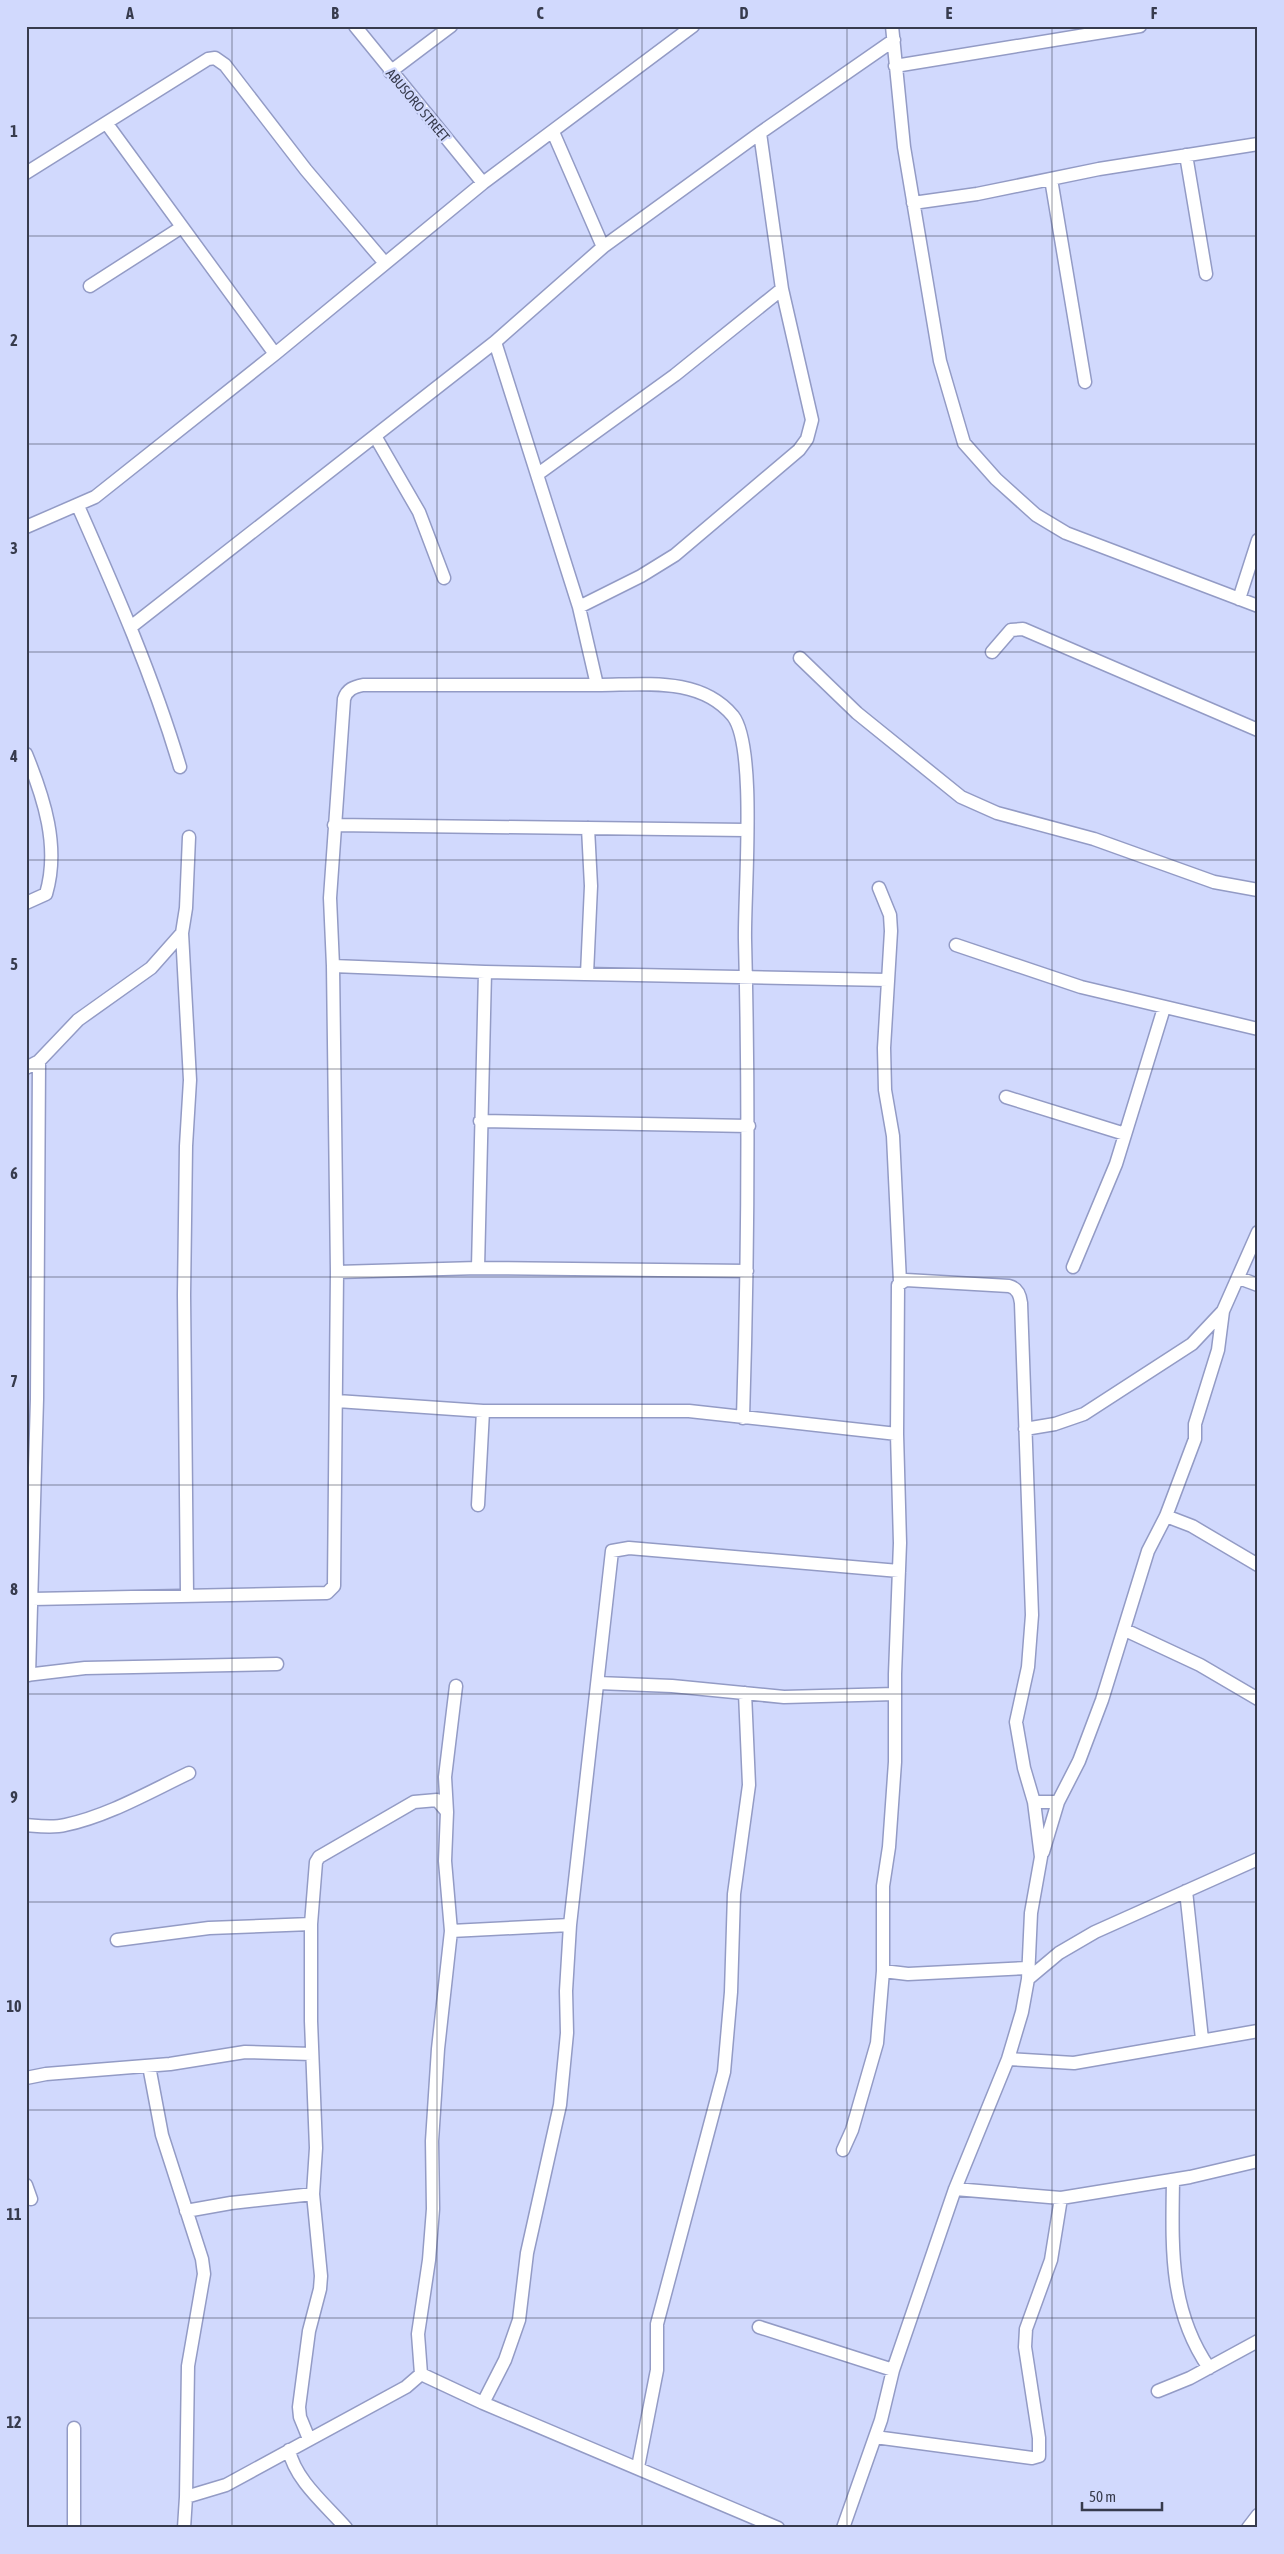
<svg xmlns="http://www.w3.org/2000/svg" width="1284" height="2554" font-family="'Asap Condensed',sans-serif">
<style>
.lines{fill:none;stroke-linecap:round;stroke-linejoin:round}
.minor-casing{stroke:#939bc5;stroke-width:15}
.minor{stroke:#fff;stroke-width:12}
.grid{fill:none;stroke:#373b4d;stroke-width:1;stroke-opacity:0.55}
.labels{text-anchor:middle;stroke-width:4.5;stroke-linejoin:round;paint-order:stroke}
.street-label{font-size:14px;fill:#373b4d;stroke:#d1d9fd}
.neatline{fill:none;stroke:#373b4d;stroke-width:2}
.grid-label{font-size:16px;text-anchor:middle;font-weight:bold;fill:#373b4d}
</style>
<rect width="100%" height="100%" fill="#d1d9fd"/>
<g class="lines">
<g class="minor-casing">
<path id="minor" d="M355,26L483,183
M892,26L904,147L940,361L964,443L996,479L1036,515L1066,533L1258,606
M895,66L1140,26
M390,72L451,26
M107,124L275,354
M553,132L603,247
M1186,155L1206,274
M26,173L208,59L215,58L225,65L306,170L384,262
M1051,179L1085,382
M913,203L977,194L1099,169L1258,144
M90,286L182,227
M375,436L419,512L444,578
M538,474L675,375L782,289
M78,506C116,592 153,676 180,767
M26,527L95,497L275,354L483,183L693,26
M1239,599L1258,540
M579,607L641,576L675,555L799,450L807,439L812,420L782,289L760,133
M132,626L495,342L603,247L760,133L894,40
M992,652L1011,630L1023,629L1258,730
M800,658L857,713L961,797L997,813L1094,839L1214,882L1258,890
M597,685C644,685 700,676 733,716C757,747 744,894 745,940C749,1099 748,1258 743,1418
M26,754C44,798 60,847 46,894L26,903
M334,825L746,830
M879,888L890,915L891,931L884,1048L885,1090L893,1136L900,1282
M182,933L190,1080L186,1146L184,1295L187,1594
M956,945L1081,987L1258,1029
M333,966L485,972L888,980
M587,974L591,886L588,828
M26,1068L39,1061L78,1020L151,968L182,933L186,908L189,837
M1006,1097L1125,1134
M480,1121L749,1126
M1073,1267L1116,1164L1164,1008
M478,1268L485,972
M337,1272L478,1268L747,1271
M1239,1278L1258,1285
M337,1401L483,1411H689L897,1434
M1025,1429L1055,1424L1084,1414L1192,1344L1223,1311L1258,1232
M478,1505L483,1411
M1166,1516L1192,1526L1258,1565
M32,1599L327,1593L334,1586L337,1272L333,966L330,898L344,699C347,689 354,687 363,685H597L579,607L495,342
M1125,1630L1200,1665L1258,1699
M26,1675L85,1668L277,1664
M29,1675L37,1399L39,1061
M598,1683L672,1686L784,1697L895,1694
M1034,1802H1058
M26,1825C38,1826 53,1828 65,1825C108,1816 149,1792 189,1773
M1043,1852L1058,1802L1079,1761L1102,1700L1148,1551L1166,1516L1195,1439V1424L1218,1350L1223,1311
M1186,1891L1202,2039
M451,1931L570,1925
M117,1940L209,1928L311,1924
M883,1971L908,1974L1028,1968
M1028,1979L1059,1953L1095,1932L1258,1859
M1008,2059L1074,2063L1258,2031
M149,2066L162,2135L202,2259L204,2274L188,2366L186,2497
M26,2078L46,2074L170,2064L245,2052L312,2054
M1173,2180C1172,2248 1169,2310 1209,2368
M26,2185L31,2199
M955,2189L1061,2198L1190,2177L1258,2161
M186,2211L231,2203L313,2194
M759,2327L893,2370
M421,2374L418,2334L429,2260L433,2209L432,2141L438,2049L451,1931L445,1861L447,1812L445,1777L456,1686
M1158,2391L1190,2378L1258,2341
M483,2403L505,2360L519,2320L527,2253L560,2105L567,2033L566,1991L570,1925L612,1551L629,1548L899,1571
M74,2428V2528
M875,2437L1032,2458L1039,2456V2438L1025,2347L1026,2329L1051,2260L1061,2198
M309,2439L300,2417L299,2407L309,2331L320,2289L321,2276L313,2194L316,2148L311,2021V1924L316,1862L319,1857L414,1802L437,1800L447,1812
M289,2450C295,2480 326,2505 346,2528
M638,2467L657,2370V2324L724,2072L731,1992L734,1894L749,1785L745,1693
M184,2528L186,2497L226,2485L406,2387L421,2374L483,2403L778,2528
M843,2528L881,2420L893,2370L955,2189L1008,2059L1022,2012L1028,1979L1031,1913L1041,1857L1034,1802L1024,1768L1016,1722L1028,1667L1032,1615L1021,1303C1020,1294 1017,1288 1009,1286L906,1280L898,1285L897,1434L900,1543L895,1674V1762L889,1847L883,1886V1971L877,2043L852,2130L843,2150
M1248,2528L1258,2515"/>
</g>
<use href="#minor" class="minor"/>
</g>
<path class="grid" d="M232,26V2528M437,26V2528M642,26V2528M847,26V2528M1052,26V2528M26,236H1258M26,444H1258M26,652H1258M26,860H1258M26,1069H1258M26,1277H1258M26,1485H1258M26,1694H1258M26,1902H1258M26,2110H1258M26,2318H1258"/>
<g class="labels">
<g class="street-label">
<text transform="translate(418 105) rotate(50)" y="5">ABUSORO STREET</text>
</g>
</g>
<rect width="1284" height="2554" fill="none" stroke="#d1d9fd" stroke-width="55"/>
<path d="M1082 2502v8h80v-8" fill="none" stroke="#373b4d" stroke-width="2.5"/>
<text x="1089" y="2502" font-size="15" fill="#373b4d" stroke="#d1d9fd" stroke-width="4" paint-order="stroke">50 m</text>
<rect x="28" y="28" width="1228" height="2498" class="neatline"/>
<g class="grid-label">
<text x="130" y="19">A</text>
<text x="335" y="19">B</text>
<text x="540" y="19">C</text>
<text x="744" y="19">D</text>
<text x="949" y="19">E</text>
<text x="1154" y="19">F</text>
<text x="14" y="137">1</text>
<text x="14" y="346">2</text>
<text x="14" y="554">3</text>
<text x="14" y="762">4</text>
<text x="14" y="970">5</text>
<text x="14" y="1179">6</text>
<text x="14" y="1387">7</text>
<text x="14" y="1595">8</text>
<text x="14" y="1803">9</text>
<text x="14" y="2012">10</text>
<text x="14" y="2220">11</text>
<text x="14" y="2428">12</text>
</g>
</svg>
